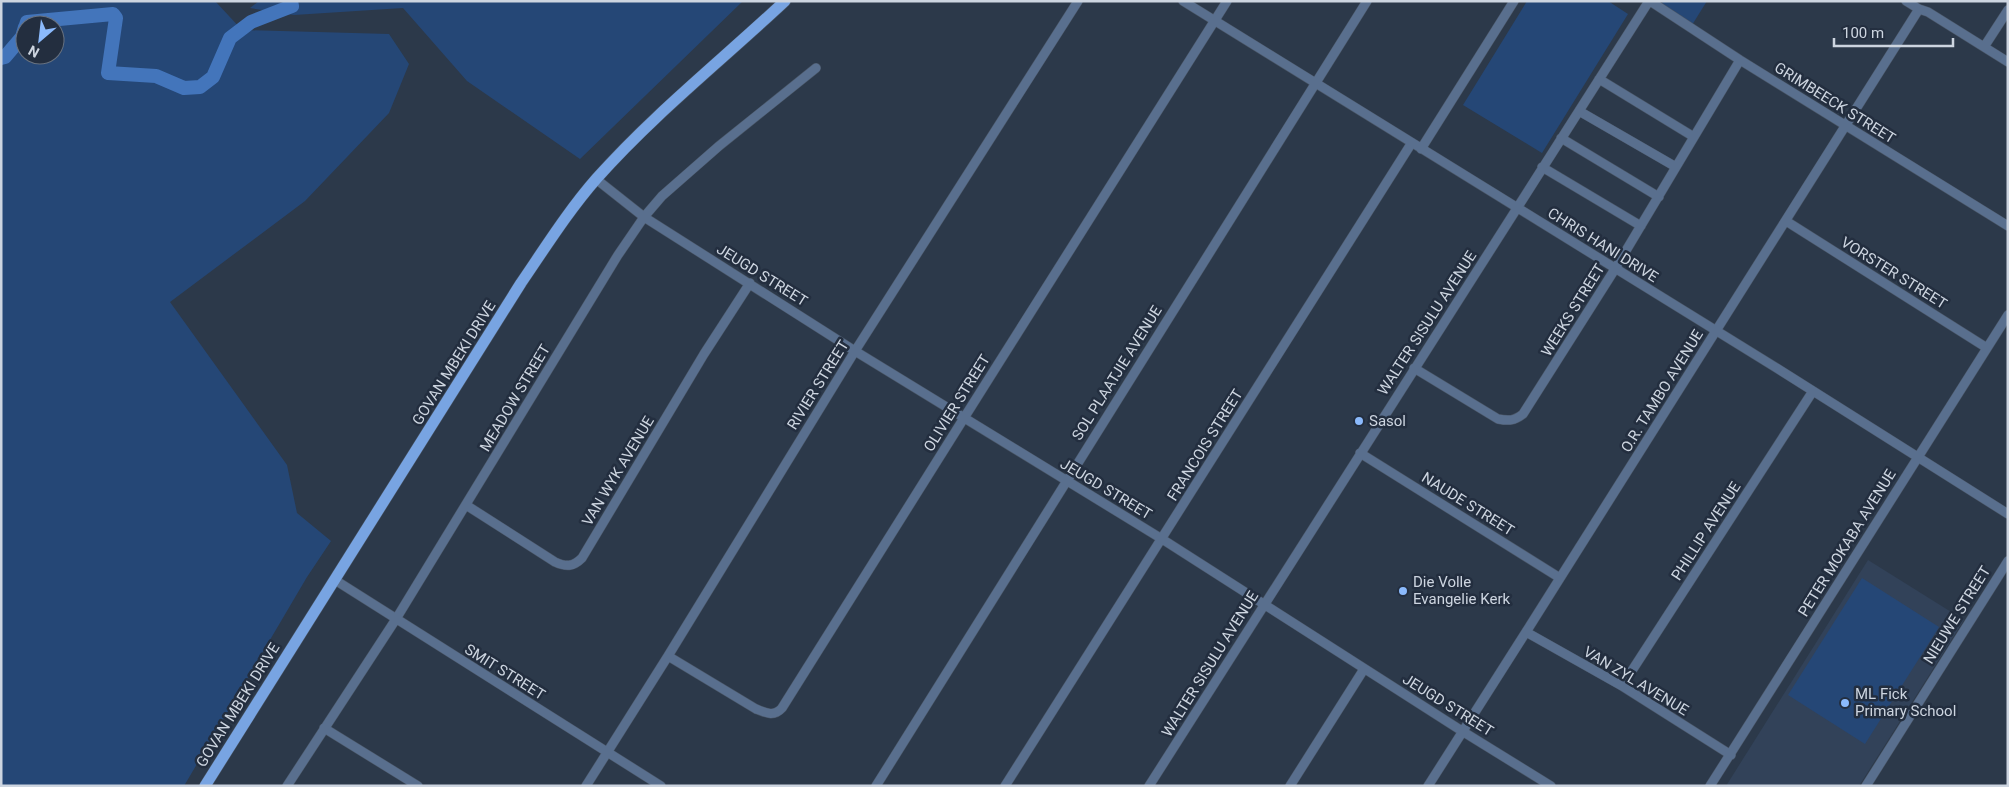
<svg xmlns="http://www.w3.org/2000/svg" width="2009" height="787" font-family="Roboto,sans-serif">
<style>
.built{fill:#324259}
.green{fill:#254776;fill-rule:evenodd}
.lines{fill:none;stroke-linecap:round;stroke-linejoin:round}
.river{stroke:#4375bb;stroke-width:14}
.minor-casing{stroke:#495565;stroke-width:10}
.major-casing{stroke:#495565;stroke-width:12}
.minor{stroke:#596f8e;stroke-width:9}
.major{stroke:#78a4e2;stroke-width:11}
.poi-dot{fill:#8bbafc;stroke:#232e3f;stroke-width:2}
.labels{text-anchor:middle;stroke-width:5;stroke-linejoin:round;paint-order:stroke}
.street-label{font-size:15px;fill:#cdd5e0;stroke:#232e3f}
.poi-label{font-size:15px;fill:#cdd5e0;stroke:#232e3f;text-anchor:start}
</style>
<rect width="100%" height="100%" fill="#2c394a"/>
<path class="built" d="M1868,560L1964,620L1859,786H1726Z"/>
<path class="green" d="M1,1H215L242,30L389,34L409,64L389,113L305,201L170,302L287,465L297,513L331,541L307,577L184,786H1ZM25,25H55V55H25Z
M259,1H743L580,159L467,81L403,8L294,15L250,8Z
M1527,1H1608L1628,14L1542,153L1463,105Z
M1663,1H1707L1692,25L1661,5Z
M1862,578L1939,627L1865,744L1788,695Z"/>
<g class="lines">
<path class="river" d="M26,25L27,22L113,14L116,18L108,73L156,76L184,88L200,87L213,77L230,38L251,22L292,6L291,1
M1,58L5,57L22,37L25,27"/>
<g class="minor-casing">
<path id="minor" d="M1183,1L1775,367L2008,514
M1650,1L1740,60L2008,226
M1906,1L1919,9L1928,12L2008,62
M1984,47L2008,10
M1599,79L1694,137
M1579,111L1676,167
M1561,138L1659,197
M1421,149L1514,1
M1542,167L1641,226
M596,179L644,217L855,351L1162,539L1462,731L1551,786
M1786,221L1987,348
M1414,368L1498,419C1509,421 1514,421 1523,414L1615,269L1740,60
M1360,453L1560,578
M466,505L555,562C566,567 573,567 582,558L704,354L750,283
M335,580L661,786
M1526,632L1622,686L1731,755
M668,656L756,709C766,713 774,717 782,708L964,418L1227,1
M1622,686L1813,391
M324,728L418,786
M287,786L396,619L618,255L644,217L662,196L719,146L816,68
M586,786L668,656L855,351L1078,1
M876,786L1367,1
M1005,786L1411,144
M1149,786L1649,1
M1290,786L1364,669
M1428,786L1526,632L1919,9
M1710,786L2008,315
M1866,786L2008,561"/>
</g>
<g class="major-casing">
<path id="major" d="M205,786L521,283C545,248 568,211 597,178C654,114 722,60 785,1"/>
</g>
<use href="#minor" class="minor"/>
<use href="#major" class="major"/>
</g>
<g class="poi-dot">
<circle cx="1359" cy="421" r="5"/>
<circle cx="1403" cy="591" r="5"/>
<circle cx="1845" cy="703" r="5"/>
</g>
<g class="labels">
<g class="street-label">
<text transform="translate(1835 103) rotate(32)" y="5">GRIMBEECK STREET</text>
<text transform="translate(1603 245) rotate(32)" y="5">CHRIS HANI DRIVE</text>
<text transform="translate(1894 273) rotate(32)" y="5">VORSTER STREET</text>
<text transform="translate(762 275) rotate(32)" y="5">JEUGD STREET</text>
<text transform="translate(1573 310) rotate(-58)" y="5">WEEKS STREET</text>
<text transform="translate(1427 323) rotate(-57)" y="5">WALTER SISULU AVENUE</text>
<text transform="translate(454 363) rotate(-58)" y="5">GOVAN MBEKI DRIVE</text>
<text transform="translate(1117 373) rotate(-58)" y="5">SOL PLAATJIE AVENUE</text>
<text transform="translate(818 385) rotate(-58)" y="5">RIVIER STREET</text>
<text transform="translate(1662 391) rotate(-58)" y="5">O.R. TAMBO AVENUE</text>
<text transform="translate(515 398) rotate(-59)" y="5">MEADOW STREET</text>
<text transform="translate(957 403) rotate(-58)" y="5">OLIVIER STREET</text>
<text transform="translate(1205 445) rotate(-58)" y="5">FRANCOIS STREET</text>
<text transform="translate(618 471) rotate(-59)" y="5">VAN WYK AVENUE</text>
<text transform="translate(1106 489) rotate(31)" y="5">JEUGD STREET</text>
<text transform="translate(1468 504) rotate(32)" y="5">NAUDE STREET</text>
<text transform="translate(1706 531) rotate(-57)" y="5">PHILLIP AVENUE</text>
<text transform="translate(1847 543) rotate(-58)" y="5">PETER MOKABA AVENUE</text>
<text transform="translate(1957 615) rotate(-58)" y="5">NIEUWE STREET</text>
<text transform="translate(1210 664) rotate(-58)" y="5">WALTER SISULU AVENUE</text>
<text transform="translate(505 672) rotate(32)" y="5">SMIT STREET</text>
<text transform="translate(1636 681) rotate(31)" y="5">VAN ZYL AVENUE</text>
<text transform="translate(238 705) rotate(-58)" y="5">GOVAN MBEKI DRIVE</text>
<text transform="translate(1448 705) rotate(32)" y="5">JEUGD STREET</text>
</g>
<g class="poi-label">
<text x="1369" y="426">Sasol</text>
<text x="1413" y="587">Die Volle<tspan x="1413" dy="17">Evangelie Kerk</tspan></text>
<text x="1855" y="699">ML Fick<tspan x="1855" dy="17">Primary School</tspan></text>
</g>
</g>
<rect width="2009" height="787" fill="none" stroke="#cdd5e0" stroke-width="5"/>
<g transform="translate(40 40) rotate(208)"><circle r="24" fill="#232e3f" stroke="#67717f"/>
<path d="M0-4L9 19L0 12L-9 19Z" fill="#8bbafc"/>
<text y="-8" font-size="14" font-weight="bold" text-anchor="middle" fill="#cdd5e0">N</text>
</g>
<path d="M1834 38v8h119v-8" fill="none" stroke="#cdd5e0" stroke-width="2.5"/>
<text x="1842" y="38" font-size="15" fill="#cdd5e0" stroke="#232e3f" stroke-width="4" paint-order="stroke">100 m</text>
</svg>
